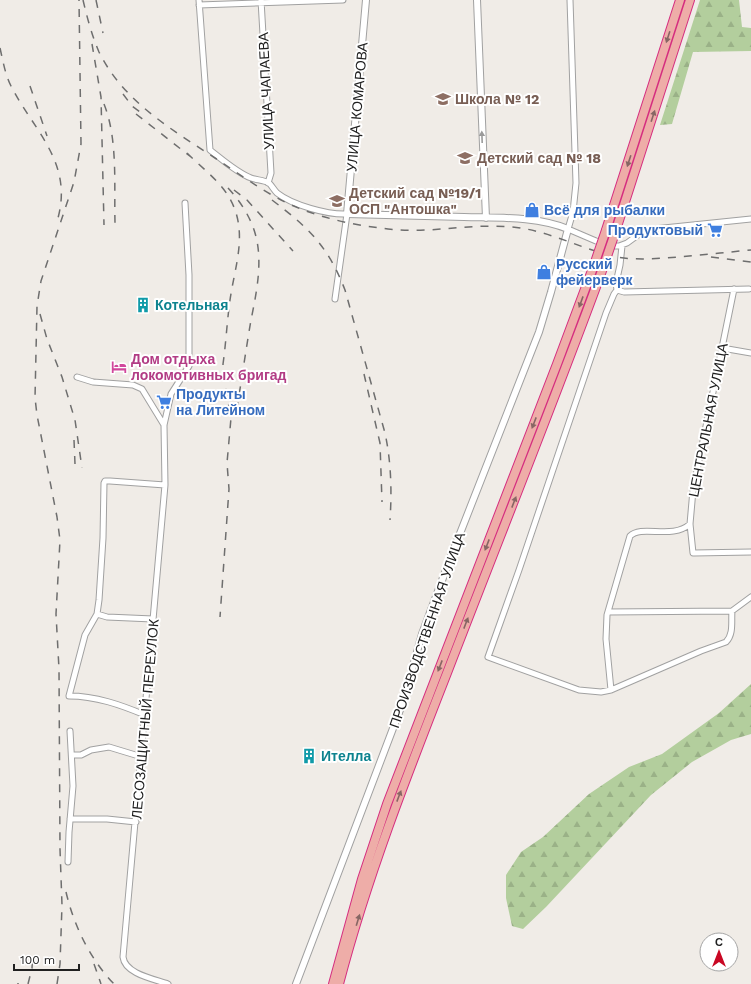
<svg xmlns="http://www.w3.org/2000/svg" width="751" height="984" font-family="'Work Sans',sans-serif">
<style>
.forest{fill:url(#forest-firs)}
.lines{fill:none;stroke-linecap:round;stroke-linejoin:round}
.minor-casing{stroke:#a1a1a1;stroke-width:7}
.tertiary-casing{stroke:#a1a1a1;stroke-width:8}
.trunk-casing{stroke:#d52d7f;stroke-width:10}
.minor{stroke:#fff;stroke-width:5}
.tertiary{stroke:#fff;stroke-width:6}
.trunk{stroke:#eeada8;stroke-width:8}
.rail{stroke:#6e6e6e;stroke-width:1.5;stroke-dasharray:8 8;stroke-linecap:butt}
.trunk-bridge-casing{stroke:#d52d7f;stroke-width:10;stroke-linecap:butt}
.trunk-bridge{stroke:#eeada8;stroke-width:8}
.oneway{fill:#876664}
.oneway2{fill:#9b9b9b}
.labels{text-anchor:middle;stroke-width:4;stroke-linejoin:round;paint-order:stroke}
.street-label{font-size:14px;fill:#202020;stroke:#fff}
.education-label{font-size:14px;font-weight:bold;fill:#785e54;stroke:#fff;text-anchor:start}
.shop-label{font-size:14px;font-weight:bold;fill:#366cbe;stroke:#fff;text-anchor:start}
.culture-label{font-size:14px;font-weight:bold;fill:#0d838f;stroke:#fff;text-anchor:start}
.hotel-label{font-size:14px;font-weight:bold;fill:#b23c85;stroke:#fff;text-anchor:start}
</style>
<defs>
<pattern id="forest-firs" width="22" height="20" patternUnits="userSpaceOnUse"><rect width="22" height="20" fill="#b3ce9d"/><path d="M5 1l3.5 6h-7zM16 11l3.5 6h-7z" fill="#9ab187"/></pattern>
</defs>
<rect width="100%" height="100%" fill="#f0ece7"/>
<path class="forest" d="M700,0H739L742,27L751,28V51L693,52L672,124L660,125Z
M751,684V734L731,740L692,762L651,795L546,907L523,929L512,926L506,898V875L521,852L543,837L589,794L629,767L662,754L719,713Z"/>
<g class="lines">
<g class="minor-casing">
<path id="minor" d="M199,0L210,150C223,160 236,172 251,178C256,180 264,180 269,183C272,186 274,190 277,193C292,205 328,215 347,214L335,299
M261,0L271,173L268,183
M570,0L576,183L573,212L568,229L596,241L614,246H619L627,243L638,235L654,229L751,219
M199,5L343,0
M622,246L620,265L616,283L617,290L614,294L606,313L519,570L488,657L579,690L601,692L611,690L701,651L726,642C734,634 731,621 732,611
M734,289L693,490L690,524L693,553H694L751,552
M617,290L624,292L749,289
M722,348L751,353
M77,377L93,382L133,385L142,389L164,425
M608,612L732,611L751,597
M97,614L107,617L153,619
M611,690L606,639L607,615L630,536C642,524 672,540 690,524
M145,715C121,705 96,696 69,696L85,635L97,614L99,600L103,538L104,483L105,481H110L165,485
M72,755H81L91,750L109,747L142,757
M70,819H107L136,822
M68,862L69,832L73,786L70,731
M168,984C154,979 125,974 123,957L165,485L164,425L171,394L189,366V275L185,203"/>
</g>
<g class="tertiary-casing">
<path id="tertiary" d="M477,0L486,218
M296,984L403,702L422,634L450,559L539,332L551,292L568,229C536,216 498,218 464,217C425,216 386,215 347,214L366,0"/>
</g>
<g class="trunk-casing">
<path id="trunk" d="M606,230L680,0
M615,233L690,0
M333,984L362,879L387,804L557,364L594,265
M339,984C367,877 407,775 447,673C499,538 553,404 603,268"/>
</g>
<use href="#minor" class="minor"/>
<use href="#tertiary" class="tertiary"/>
<use href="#trunk" class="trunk"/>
<path class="rail" d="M83,0C87,17 92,36 99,52C123,101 171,129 215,158C238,173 262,191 287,203C319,218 353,225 388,229C430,234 470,223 512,227C548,230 581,249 616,257C640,261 665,258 689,256C710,254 730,252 751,250
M96,0L103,33
M92,44L101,97L104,225
M0,48C3,61 5,74 11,86C34,131 73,162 58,218
M30,86L47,136
M123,94L132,106L144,115
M104,104C118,139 114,185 115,223
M136,114L191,157
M187,153C200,166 217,179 227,194C250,229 235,264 230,300C227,321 226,343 223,364V374L231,418L227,463L229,489L220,617
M228,188C242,203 253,221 257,241C262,267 256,295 251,320C246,349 242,378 237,407
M234,190L247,200L293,251
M272,200C309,228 328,246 345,290L385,433C391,461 392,490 390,520
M711,257L751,262
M40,314L47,339L62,377L75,420L82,468
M364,374L380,443L382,502
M74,440L75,464
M66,892C74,926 90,959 114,984
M94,964L101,984
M18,984V983
M28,984L32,968L33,953
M57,984L60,964L62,905L60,849L59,669L56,614L60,540L57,517L37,415L35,398L37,306L41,281L74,182L81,144L79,0"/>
<g class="trunk-bridge-casing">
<path id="trunk-bridge" d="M594,265L606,230
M603,268L615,233"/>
</g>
<use href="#trunk-bridge" class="trunk-bridge"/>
</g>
<defs><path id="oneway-solid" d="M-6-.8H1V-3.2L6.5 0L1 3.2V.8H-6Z"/></defs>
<g class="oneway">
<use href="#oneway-solid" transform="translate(668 37) rotate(108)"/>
<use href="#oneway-solid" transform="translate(653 116) rotate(-72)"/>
<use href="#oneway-solid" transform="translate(629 161) rotate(108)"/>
<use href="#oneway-solid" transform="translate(581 302) rotate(110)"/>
<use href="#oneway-solid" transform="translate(534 423) rotate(111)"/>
<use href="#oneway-solid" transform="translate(514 502) rotate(-69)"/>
<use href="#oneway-solid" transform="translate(487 545) rotate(111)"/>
<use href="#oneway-solid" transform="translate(466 623) rotate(-69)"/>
<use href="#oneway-solid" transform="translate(440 666) rotate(111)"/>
<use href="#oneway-solid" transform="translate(399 796) rotate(-69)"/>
<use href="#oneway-solid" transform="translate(358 920) rotate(-73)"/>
</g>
<use class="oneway2" href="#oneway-solid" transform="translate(482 137) rotate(-92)"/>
<defs>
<g id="school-bare" transform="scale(1.2)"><path d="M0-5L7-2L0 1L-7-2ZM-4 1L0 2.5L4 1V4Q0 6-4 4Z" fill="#8d6e63" stroke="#fff" stroke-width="2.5" paint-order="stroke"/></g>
<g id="shop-bare" transform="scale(1.2)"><path d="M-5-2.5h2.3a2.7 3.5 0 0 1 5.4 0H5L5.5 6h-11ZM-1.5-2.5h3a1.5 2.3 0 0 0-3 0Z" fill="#3f7fe0" stroke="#fff" stroke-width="2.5" paint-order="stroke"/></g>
<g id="supermarket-bare" transform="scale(1.2)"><path d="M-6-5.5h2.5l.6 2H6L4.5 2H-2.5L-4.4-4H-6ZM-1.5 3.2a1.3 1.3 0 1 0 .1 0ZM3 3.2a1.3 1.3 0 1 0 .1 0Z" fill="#3f7fe0" stroke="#fff" stroke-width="2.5" paint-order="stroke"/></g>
<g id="building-bare" transform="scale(1.2)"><path d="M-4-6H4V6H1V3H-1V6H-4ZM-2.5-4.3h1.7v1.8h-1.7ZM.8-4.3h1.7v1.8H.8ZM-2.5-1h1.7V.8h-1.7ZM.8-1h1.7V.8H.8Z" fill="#0f9aa8" stroke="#fff" stroke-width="2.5" paint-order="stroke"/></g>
<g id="hotel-bare" transform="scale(1.2)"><path d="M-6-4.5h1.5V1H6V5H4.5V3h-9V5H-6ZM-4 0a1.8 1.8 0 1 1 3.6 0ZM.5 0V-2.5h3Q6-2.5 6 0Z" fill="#d1479c" stroke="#fff" stroke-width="2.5" paint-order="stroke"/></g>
</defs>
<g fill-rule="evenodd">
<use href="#school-bare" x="443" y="99"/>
<use href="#school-bare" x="465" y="158"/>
<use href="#school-bare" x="337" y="201"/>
<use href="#shop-bare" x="532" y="210"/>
<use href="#supermarket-bare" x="715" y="230"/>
<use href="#shop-bare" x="544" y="272"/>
<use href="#building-bare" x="143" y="305"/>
<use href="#hotel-bare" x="119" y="367"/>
<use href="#supermarket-bare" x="164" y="402"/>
<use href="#building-bare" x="309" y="756"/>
</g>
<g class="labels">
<g class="street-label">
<text transform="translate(266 91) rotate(-93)" y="5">УЛИЦА ЧАПАЕВА</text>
<text transform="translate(357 107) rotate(-85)" y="5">УЛИЦА КОМАРОВА</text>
<text transform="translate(708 420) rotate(-79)" y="5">ЦЕНТРАЛЬНАЯ УЛИЦА</text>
<text transform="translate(427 630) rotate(-71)" y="5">ПРОИЗВОДСТВЕННАЯ УЛИЦА</text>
<text transform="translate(145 719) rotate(-85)" y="5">ЛЕСОЗАЩИТНЫЙ ПЕРЕУЛОК</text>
</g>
<g class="education-label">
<text x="455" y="104">Школа № 12</text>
<text x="477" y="163">Детский сад № 18</text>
<text x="349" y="198">Детский сад №19/1<tspan x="349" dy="16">ОСП "Антошка"</tspan></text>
</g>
<g class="shop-label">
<text x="544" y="215">Всё для рыбалки</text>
<text x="703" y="235" text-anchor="end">Продуктовый</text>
<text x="556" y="269">Русский<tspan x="556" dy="16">фейерверк</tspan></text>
<text x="176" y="399">Продукты<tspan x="176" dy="16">на Литейном</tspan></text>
</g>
<g class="culture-label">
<text x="155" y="310">Котельная</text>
<text x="321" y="761">Ителла</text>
</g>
<g class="hotel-label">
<text x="131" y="364">Дом отдыха<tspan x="131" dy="16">локомотивных бригад</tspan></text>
</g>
</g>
<g transform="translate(719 952)"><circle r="19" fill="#ffffff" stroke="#a6a6a6"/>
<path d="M0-3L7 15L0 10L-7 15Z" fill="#c90723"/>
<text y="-6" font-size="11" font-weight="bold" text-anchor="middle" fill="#202020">С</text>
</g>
<path d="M14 964v6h65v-6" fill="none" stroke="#202020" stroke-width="2"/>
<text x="20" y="964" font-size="12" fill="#202020" stroke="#ffffff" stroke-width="3" paint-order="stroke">100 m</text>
</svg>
